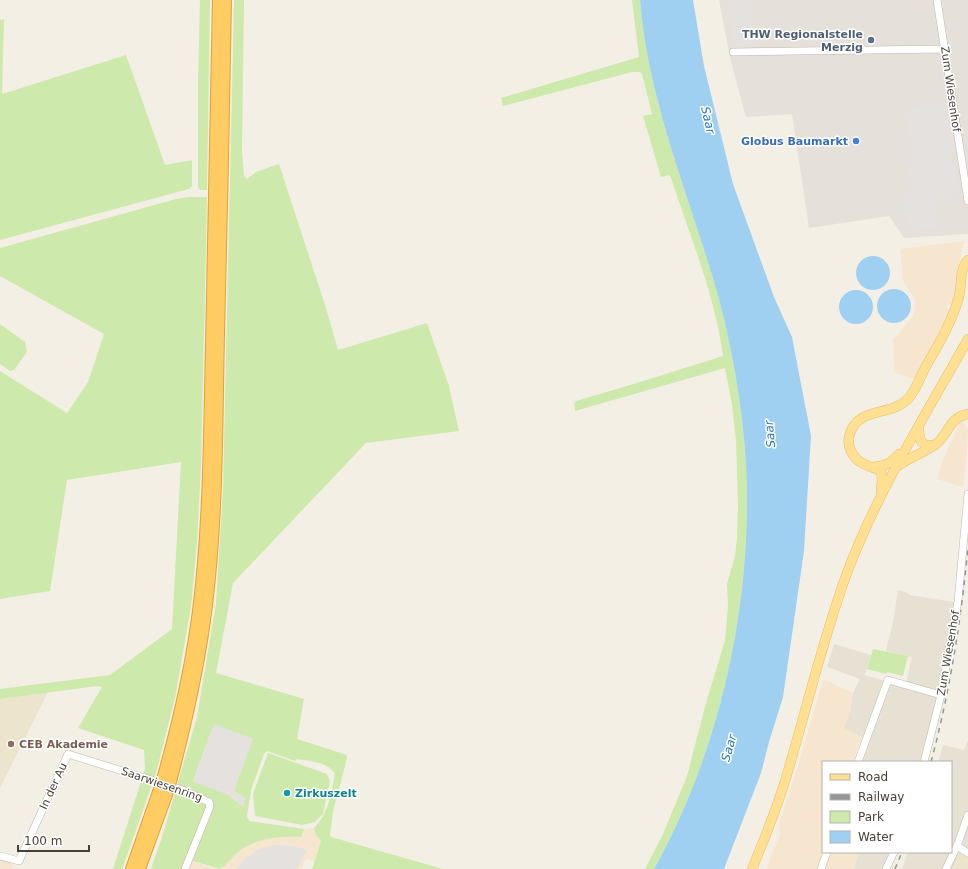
<svg xmlns="http://www.w3.org/2000/svg" width="968" height="869" font-family="'DejaVu Sans',sans-serif">
<style>
.residential{fill:#e7e1d3}
.commercial{fill:#f6e6cf}
.industrial{fill:#e5e0da}
.education{fill:#ede4ce}
.green{fill:#cee9ac;fill-rule:evenodd}
.parking{fill:#e4e1de}
.water{fill:#9fd0f2}
.lines{fill:none;stroke-linecap:round;stroke-linejoin:round}
.minor-casing{stroke:#bfb7a7;stroke-width:8}
.major-casing{stroke:#e7be5f;stroke-width:10}
.highway-casing{stroke:#e2a130;stroke-width:12}
.minor{stroke:#fff;stroke-width:7}
.major{stroke:#ffe092;stroke-width:9}
.highway{stroke:#ffcc64;stroke-width:10}
.rail{stroke:#959595;stroke-width:1.5;stroke-dasharray:5 5;stroke-linecap:butt}
.highway-bridge-casing{stroke:#e2a130;stroke-width:12;stroke-linecap:butt}
.highway-bridge{stroke:#ffcc64;stroke-width:10}
.service-dot{fill:#5c6f8a;stroke:#fff;stroke-width:1.5}
.shop-dot{fill:#3f7fe0;stroke:#fff;stroke-width:1.5}
.education-dot{fill:#8d6e63;stroke:#fff;stroke-width:1.5}
.culture-dot{fill:#0f9aa8;stroke:#fff;stroke-width:1.5}
.labels{text-anchor:middle;stroke-width:3;stroke-linejoin:round;paint-order:stroke}
.service-label{font-size:11px;font-weight:bold;fill:#4e5e75;stroke:#fff;text-anchor:end}
.street-label{font-size:11px;fill:#463f34;stroke:#fff}
.shop-label{font-size:11px;font-weight:bold;fill:#366cbe;stroke:#fff;text-anchor:end}
.education-label{font-size:11px;font-weight:bold;fill:#785e54;stroke:#fff;text-anchor:start}
.culture-label{font-size:11px;font-weight:bold;fill:#0d838f;stroke:#fff;text-anchor:start}
.water-label{font-size:12px;font-style:italic;fill:#2b7ab5;stroke:#fff}
</style>
<rect width="100%" height="100%" fill="#f3efe5"/>
<path class="residential" d="M898,590L908,593L909,595L954,602L940,689L921,762H862L870,740L862,737L843,728L850,712L853,693L860,679L827,667L834,644L871,655L865,675L905,687L912,657L886,651L893,622Z
M968,741V869H902L908,852H951V762H938L943,745L964,750Z
M860,852H891L883,869H853Z"/>
<path class="commercial" d="M964,241L960,262H959L957,288L952,305L948,304L946,308L950,310L915,380L894,372L893,340L914,315L915,300L903,280L900,249Z
M962,421L968,429L967,452L963,487L937,479L944,457L959,425Z
M823,679L853,693L850,712L844,728L862,737L853,762H823V852H860L853,869H767L770,858L780,835L779,823L798,766Z
M314,828L316,835L321,841L314,861L306,859L301,869H220L239,851L253,842L268,839L292,836L301,837L304,829Z
M0,858L13,862L14,865L12,869H0Z
M186,859L216,869H182Z"/>
<path class="industrial" d="M719,0H968V234L904,238L889,216L809,228L792,114L746,117L731,62Z"/>
<path class="education" d="M48,692L0,788V699Z
M961,852L968,856V869H952Z"/>
<path class="green" d="M200,0H210L207,190H200L198,187V79Z
M234,0H244L242,151L244,176L247,179L256,172L279,164L326,308L338,350L427,323L449,386L459,431L366,443L233,583L216,673L304,699L297,739L347,755V758L333,812L330,835L331,837L443,869H312L321,841L316,835L314,828C329,813 331,794 335,774C329,762 309,761 297,759L295,761L267,751L264,754L251,790L247,816L249,821L304,829L301,837C280,836 255,838 238,852C232,858 227,864 220,869L186,859L182,869H151L162,837L197,717L216,603L223,490ZM214,724L234,791L244,807L227,794L193,781Z
M632,0H640C648,101 689,195 717,292C732,346 743,409 746,465C753,601 721,749 654,869H645L663,834L687,776L706,703L725,640L728,606L727,584L735,556L737,538L738,505L736,440L732,405L725,368L575,411L574,404L576,401L640,382L723,356C715,294 689,234 670,175L661,177L643,116L652,114L642,74L640,72H632L503,106L501,98L639,57Z
M4,19L2,94L126,55L165,165L192,160V186L189,189L0,240V20Z
M188,197H207L201,465L197,542L191,607L175,698L156,773L123,867L122,869H113L145,769L144,750L78,728L102,687L97,686L0,699V689L110,675L172,629L181,462L67,480L50,591L0,599V371L67,413L88,382L104,334L0,276V248L176,199Z
M0,324L25,342L27,352L14,370L10,371L0,364Z
M873,649L908,656L903,676L887,672L886,674L867,669Z
M268,753L327,774L330,781L323,814L315,822L302,825L255,816L253,794Z"/>
<path class="parking" d="M728,0H751L756,47L734,49Z
M944,103L959,196L935,200L939,227L911,231L908,213L899,215L898,203L902,202L907,195L906,189L911,188L908,168L914,167L906,109Z
M214,724L253,739L234,791L245,798L244,807L227,794L193,782Z
M276,845L293,846L307,850L297,869H236L246,858L252,854L259,849Z"/>
<path class="water" d="M640,0H693L704,66L733,184L774,297L792,337L811,436L804,551L783,697L769,742L761,773L724,869H654C721,749 753,601 746,465C743,409 732,346 717,292C689,195 648,101 640,0Z
M856 273a17 17 0 1 1 34 0a17 17 0 1 1-34 0Z
M877 306a17 17 0 1 1 34 0a17 17 0 1 1-34 0Z
M839 307a17 17 0 1 1 34 0a17 17 0 1 1-34 0Z"/>
<g class="lines">
<g class="minor-casing">
<path id="minor" d="M937,0L968,201
M733,52L945,49
M858,762L888,680L941,695
M924,762L941,695L958,601L968,494
M957,846L968,853
M0,856L19,861L68,754L180,789L209,802L210,805L209,809L185,869
M821,869L827,852
M886,869L894,852
M946,869L957,846L968,815"/>
</g>
<g class="major-casing">
<path id="major" d="M919,426C919,438 919,447 934,445
M898,466C910,457 924,453 936,444C950,433 948,418 968,414
M872,467C885,466 890,464 899,454
M881,491L882,479L881,472C875,467 868,467 862,463C853,458 847,447 849,437C856,405 891,418 909,398C916,389 920,378 925,368C937,347 951,324 958,300C963,286 958,271 968,260
M752,869C764,840 776,811 785,781C806,712 822,641 847,573C878,490 925,416 968,339"/>
</g>
<g class="highway-casing">
<path id="highway" d="M163,776C179,719 192,662 199,603C209,518 209,431 211,345C213,230 215,115 218,0
M172,778C187,721 200,664 207,605C218,515 217,424 219,334C222,223 224,111 226,0
M131,869L158,792
M140,869L167,795"/>
</g>
<use href="#minor" class="minor"/>
<use href="#major" class="major"/>
<use href="#highway" class="highway"/>
<path class="rail" d="M931,762C950,691 961,620 968,548
M895,869L902,852"/>
<g class="highway-bridge-casing">
<path id="highway-bridge" d="M158,792L163,776
M167,795L172,778"/>
</g>
<use href="#highway-bridge" class="highway-bridge"/>
</g>
<circle class="service-dot" cx="871" cy="40" r="4"/>
<circle class="shop-dot" cx="856" cy="141" r="4"/>
<circle class="education-dot" cx="11" cy="744" r="4"/>
<circle class="culture-dot" cx="287" cy="793" r="4"/>
<g class="labels">
<g class="service-label">
<text x="863" y="38">THW Regionalstelle<tspan x="863" dy="13">Merzig</tspan></text>
</g>
<g class="street-label">
<text transform="translate(951 89) rotate(82)" y="4">Zum Wiesenhof</text>
<text transform="translate(948 653) rotate(-80)" y="4">Zum Wiesenhof</text>
<text transform="translate(162 784) rotate(19)" y="4">Saarwiesenring</text>
<text transform="translate(53 786) rotate(-65)" y="4">In der Au</text>
</g>
<g class="shop-label">
<text x="848" y="145">Globus Baumarkt</text>
</g>
<g class="education-label">
<text x="19" y="748">CEB Akademie</text>
</g>
<g class="culture-label">
<text x="295" y="797">Zirkuszelt</text>
</g>
<g class="water-label">
<text transform="translate(708 120) rotate(77)" y="4">Saar</text>
<text transform="translate(770 434) rotate(-95)" y="4">Saar</text>
<text transform="translate(729 748) rotate(-74)" y="4">Saar</text>
</g>
</g>
<rect x="822" y="761" width="130" height="92" fill="#ffffff" stroke="#b5b2ae"/>
<rect x="830" y="774" width="20" height="6" fill="#ffe092" stroke="#b5b2ae"/>
<text x="858" y="781" font-size="12" fill="#463f34">Road</text>
<rect x="830" y="794" width="20" height="6" fill="#959595" stroke="#b5b2ae"/>
<text x="858" y="801" font-size="12" fill="#463f34">Railway</text>
<rect x="830" y="811" width="20" height="12" fill="#cee9ac" stroke="#b5b2ae"/>
<text x="858" y="821" font-size="12" fill="#463f34">Park</text>
<rect x="830" y="831" width="20" height="12" fill="#9fd0f2" stroke="#b5b2ae"/>
<text x="858" y="841" font-size="12" fill="#463f34">Water</text>
<path d="M18 845v6h71v-6" fill="none" stroke="#463f34" stroke-width="2"/>
<text x="24" y="845" font-size="12" fill="#463f34" stroke="#ffffff" stroke-width="3" paint-order="stroke">100 m</text>
</svg>
